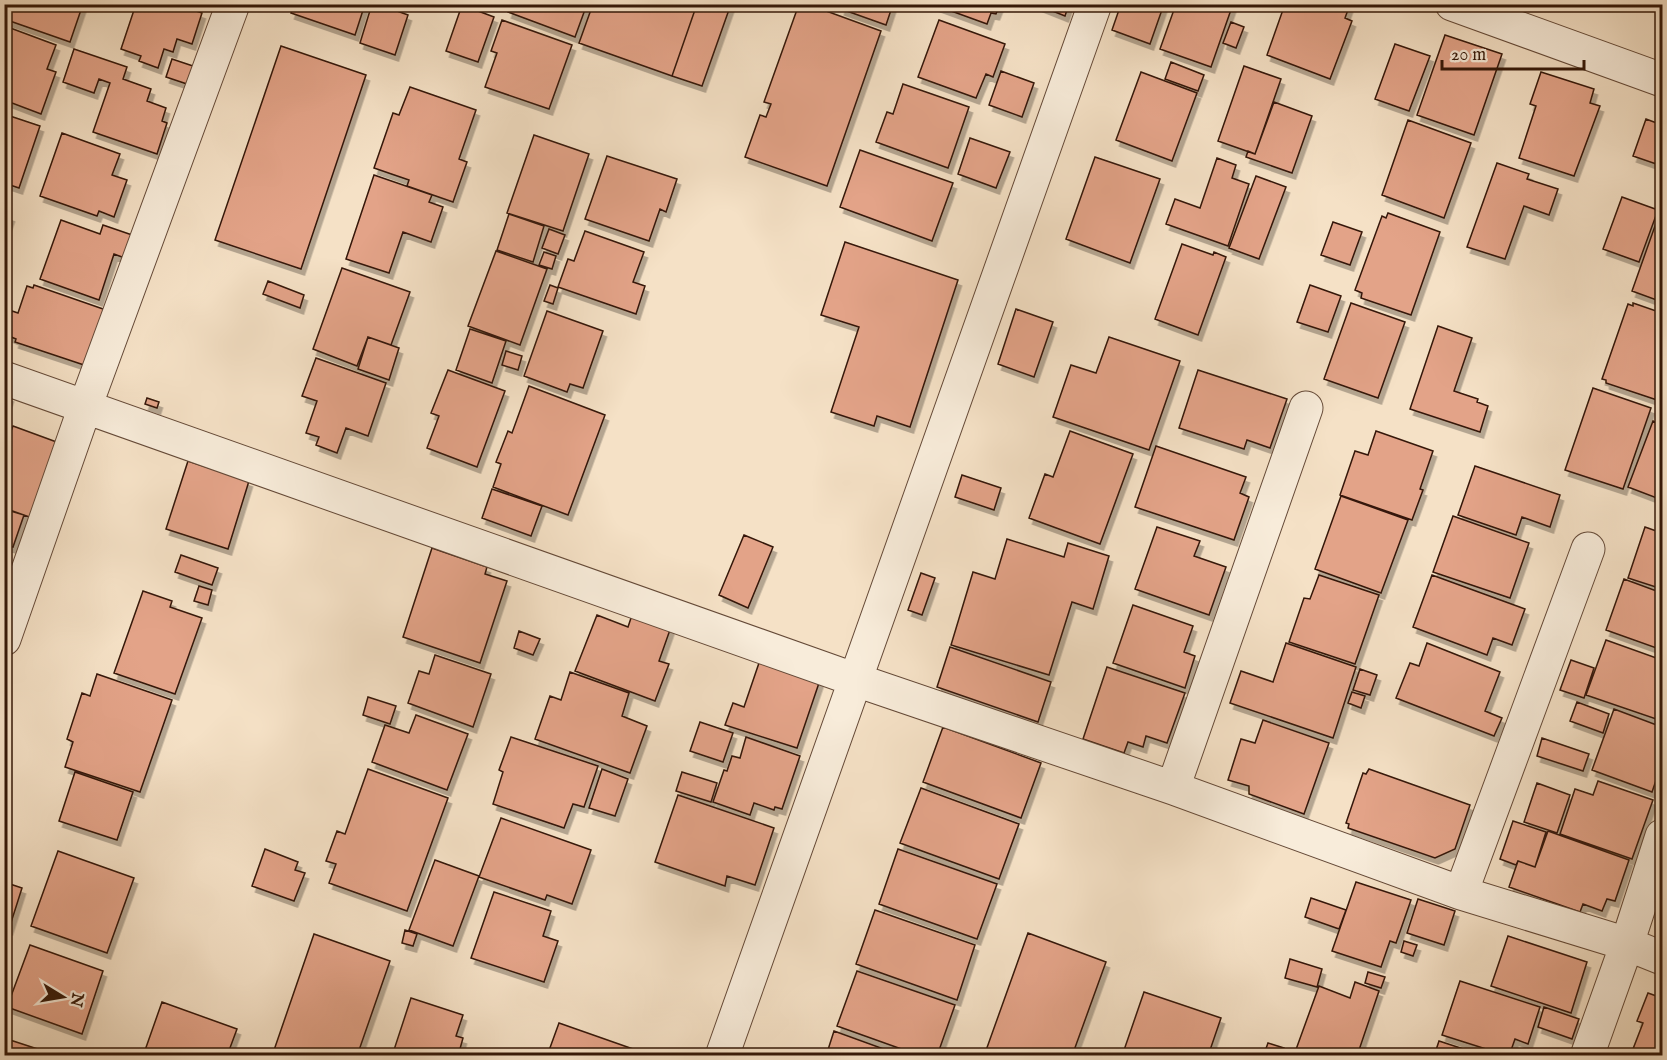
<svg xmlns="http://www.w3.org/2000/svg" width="1667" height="1060" font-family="'IM FELL English',serif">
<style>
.building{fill:#e3a388;stroke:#351808;stroke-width:1.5;filter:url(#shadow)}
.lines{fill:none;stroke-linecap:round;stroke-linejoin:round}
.minor-casing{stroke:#654a38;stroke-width:35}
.minor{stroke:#f8ecda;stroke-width:33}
</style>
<defs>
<filter id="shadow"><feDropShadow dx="3.5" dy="6" stdDeviation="0" flood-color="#0004"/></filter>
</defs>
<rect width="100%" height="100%" fill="#f5e1c6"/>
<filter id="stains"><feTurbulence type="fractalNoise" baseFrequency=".00333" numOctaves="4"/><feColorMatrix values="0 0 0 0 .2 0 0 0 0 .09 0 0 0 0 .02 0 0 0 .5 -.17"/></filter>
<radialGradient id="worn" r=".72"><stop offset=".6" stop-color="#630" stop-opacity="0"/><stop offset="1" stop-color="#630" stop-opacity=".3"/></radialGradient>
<path class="building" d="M13,4H83L70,42L7,20Z
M136,4H176L202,13L192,44L177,39L173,52L164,49L158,68L139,61L141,56L121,49Z
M294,4H365L355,35L291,13Z
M372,4H378L408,15L395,55L360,43Z
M511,4H587L575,37L508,12Z
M593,4H697L672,76L579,43Z
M697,4H731L702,86L672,76Z
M799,4H807L881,31L827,186L745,157L760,115L766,117L771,104L764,102Z
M842,4H893L886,25L841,9Z
M932,4H1000L996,14L991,13L987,24Z
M1035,4H1069L1065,16Z
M1121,4H1164L1150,44L1112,30Z
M1176,4H1233L1211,67L1160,49Z
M1285,4H1342L1349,7L1345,18L1352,21L1330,79L1267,55Z
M462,5L494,17L478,62L446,51Z
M502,20L572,45L549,109L485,87L497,53L491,51Z
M939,20L1005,44L993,77L986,74L976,98L918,77Z
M1231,22L1244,27L1236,48L1223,43Z
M5,26L56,45L47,69L56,72L41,114L4,100Z
M1445,35L1502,54L1474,135L1417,115Z
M1395,44L1430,56L1409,111L1375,99Z
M281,46L366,75L301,269L215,240Z
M74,49L127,67L123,79L151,89L147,101L166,108L162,121L167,123L157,154L93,132L110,83L99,79L94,93L63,82Z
M172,59L196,67L190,85L166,77Z
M1171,62L1204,75L1198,91L1165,79Z
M1244,66L1281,79L1255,154L1218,141Z
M1001,71L1034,83L1022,117L989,105Z
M1141,72L1197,93L1172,161L1116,140Z
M1541,72L1594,89L1590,103L1600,106L1574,176L1519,158L1536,106L1530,104Z
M903,84L969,107L948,168L876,142L887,112L893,114Z
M410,87L476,110L459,159L467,162L453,202L407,186L409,180L374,168L393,113L399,115Z
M1274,102L1312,116L1292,173L1246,157L1248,151L1255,154Z
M4,114L40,126L19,188L4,183Z
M1646,119L1662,125V166L1633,156Z
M1408,120L1471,143L1444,218L1382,195Z
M62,133L120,154L112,175L127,180L114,217L99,211L97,216L40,196Z
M534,135L589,154L563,231L507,213Z
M970,138L1010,152L996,188L958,174Z
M860,150L953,183L932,241L840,207Z
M607,156L677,179L666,212L660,209L649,241L585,219Z
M1095,157L1160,179L1130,263L1066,239Z
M1217,158L1236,165L1232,178L1249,184L1228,246L1166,224L1175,199L1200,208Z
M1497,163L1529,174L1527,179L1558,189L1549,215L1524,206L1505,259L1467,247Z
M374,175L432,195L429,202L443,207L431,242L403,232L389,273L346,259Z
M1256,176L1286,187L1259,259L1229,248Z
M1622,197L1658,210L1639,262L1603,249Z
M1661,209L1662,210V302L1632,291Z
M4,213L11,216L4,235Z
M1388,213L1440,232L1411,315L1361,298L1362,293L1355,290L1382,216L1386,218Z
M509,214L544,226L533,262L497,250Z
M61,220L100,234L103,225L138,237L130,260L114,254L99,300L40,279Z
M1333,222L1362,232L1350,265L1321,255Z
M549,229L565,235L558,254L542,248Z
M585,231L644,252L633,282L645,286L636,314L558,287L568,259L574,261Z
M845,242L958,280L910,427L877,416L874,426L831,412L859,327L821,315Z
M1182,244L1213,255L1214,252L1226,257L1198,335L1155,319Z
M496,251L547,269L520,345L468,326Z
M544,252L556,256L552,269L539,265Z
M342,268L410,292L391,345L368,337L357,366L313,349Z
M268,281L304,295L300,308L263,294Z
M34,285L106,310L87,366L15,342L16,339L4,334L12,311L18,313L27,286L33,288Z
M550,285L558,288L553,304L544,301Z
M1310,285L1341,296L1328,332L1297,322Z
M1351,303L1405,322L1378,398L1324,379Z
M1633,303L1662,313V384L1657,400L1606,383V380L1602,379L1628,304L1633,306Z
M1016,309L1053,322L1034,377L998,364Z
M547,311L603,331L583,388L570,384L567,392L524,376Z
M1438,326L1472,338L1454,391L1478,399L1477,402L1488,406L1480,432L1410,409Z
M470,329L506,341L492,383L456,370Z
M368,337L399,348L389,380L358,369Z
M1109,337L1180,361L1149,450L1053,417L1071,365L1096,373Z
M506,351L522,356L518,370L502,365Z
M316,358L386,383L368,436L346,428L337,453L316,445L319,437L306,433L317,401L302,396Z
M448,370L505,391L477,467L427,448L439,416L431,413Z
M1198,370L1287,399L1270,448L1247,440L1244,449L1179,428Z
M529,386L605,415L568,515L493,487L501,464L496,462L508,431L512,433Z
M1593,388L1651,408L1623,489L1565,470Z
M4,394L10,396L4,413Z
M147,398L159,402L157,408L145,404Z
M1653,421L1662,425V500L1628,487Z
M13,426L62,444L35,519L4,508V449Z
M1070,431L1133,454L1100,544L1029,518L1045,474L1053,477Z
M1376,431L1433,451L1420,489L1423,490L1412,520L1340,495L1355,451L1368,455Z
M1156,446L1246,477L1240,493L1249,497L1234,540L1135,507Z
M188,461L249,481L228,549L166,529Z
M1475,466L1560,495L1550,527L1522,517L1516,535L1458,515Z
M962,475L1001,488L994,510L955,497Z
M492,489L542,506L531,536L482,518Z
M1341,496L1408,520L1381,593L1315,569Z
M4,509L24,515L13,547L4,545Z
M1453,516L1529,543L1510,598L1433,572Z
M1157,527L1200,541L1194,556L1226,567L1209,615L1135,589Z
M1645,527L1662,533V589L1628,578Z
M744,535L773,547L748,608L719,595Z
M1007,539L1064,557L1068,543L1109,556L1093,609L1072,602L1049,675L951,645L973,572L995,579Z
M432,548L487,567L485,574L507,581L480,663L403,637Z
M181,555L218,568L212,585L175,572Z
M921,573L935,578L922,615L908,610Z
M1319,575L1379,595L1355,664L1289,642L1304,598L1310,599Z
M1432,575L1525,609L1512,645L1493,638L1487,655L1413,627Z
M1624,579L1662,593V650L1606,630Z
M199,586L212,590L208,605L194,601Z
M143,591L172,601L170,607L202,618L175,694L114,673Z
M1133,605L1193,626L1184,652L1195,656L1185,688L1113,663Z
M633,612L671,627L659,661L669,664L655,701L575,671L597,615L628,627Z
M519,631L540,639L533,655L514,648Z
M1606,640L1662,660V721L1586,695Z
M1286,643L1356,667L1333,738L1230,703L1241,671L1273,682Z
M1427,643L1500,672L1485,711L1502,718L1494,736L1396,698L1410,663L1419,666Z
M950,647L1051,682L1038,722L937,687Z
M435,655L491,674L473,727L408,703L419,671L429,674Z
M760,660L820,680L797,748L725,725L733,703L744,707Z
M1571,660L1594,668L1584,698L1560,690Z
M1107,667L1185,693L1167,743L1146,736L1143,747L1128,742L1124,753L1083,739Z
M1360,669L1377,675L1370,695L1353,690Z
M570,672L629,693L622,716L647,726L630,773L535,739L550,696L561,700Z
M97,674L172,700L140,792L65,767L73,742L67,739L82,693L90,696Z
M1352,692L1365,696L1361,708L1348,703Z
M368,697L396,706L390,724L363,715Z
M1577,702L1609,714L1603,733L1570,721Z
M1614,709L1662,727V763L1652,792L1592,770Z
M416,715L468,734L447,790L372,762L385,725L409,733Z
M1263,720L1329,743L1304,814L1249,794V786L1228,780L1241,739L1255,743Z
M700,722L733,733L723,762L690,751Z
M943,727L1041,763L1021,818L923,782Z
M511,737L598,766L584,807L573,804L564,828L493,804L503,772L499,770Z
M746,737L800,756L782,809L775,807L774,810L754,803L750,815L713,802L724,770L727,771L732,756L740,758Z
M1542,738L1589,754L1583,771L1537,756Z
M368,769L448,798L407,911L329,883L336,864L326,861L337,831L345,834Z
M602,769L628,779L615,816L589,808Z
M1369,769L1470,805L1455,849L1435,858L1348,828L1349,824L1346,823L1363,773L1366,774Z
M75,772L133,792L117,840L59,821Z
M682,772L717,783L711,802L676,791Z
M1598,781L1653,800L1632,859L1560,834L1575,789L1593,795Z
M1537,783L1570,795L1557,833L1524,822Z
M921,788L1019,824L999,879L900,843Z
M678,795L774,828L755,885L727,876L725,886L655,862Z
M501,818L591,850L572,904L547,895L545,900L479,877Z
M1513,821L1546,832L1535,867L1518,861L1516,865L1500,859Z
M1548,831L1629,860L1615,901L1607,899L1602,911L1583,904L1580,912L1509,887L1518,861L1535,867Z
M265,849L298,862L295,870L305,873L294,901L252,886Z
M898,849L997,884L977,939L879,904Z
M58,851L134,878L107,953L31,926Z
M435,860L479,876L453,946L409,930Z
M4,882L22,888L9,929L4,928Z
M1356,882L1411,900L1396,943L1390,941L1381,967L1332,951Z
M494,892L551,911L543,936L558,941L544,982L471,958Z
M1311,898L1346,910L1339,929L1305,917Z
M1418,899L1455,911L1444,945L1407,933Z
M875,910L975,945L957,1000L856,964Z
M405,930L417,934L413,946L402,943Z
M1028,933L1106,962L1072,1056H984Z
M314,934L390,961L357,1056H272Z
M1508,936L1587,962L1571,1013L1491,986Z
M1404,941L1417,945L1413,956L1401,952Z
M30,945L103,971L82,1034L7,1007Z
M1290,959L1322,969L1317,987L1285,978Z
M857,971L955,1005L937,1056H921L837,1026Z
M1368,972L1385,977L1381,988L1365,983Z
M1460,981L1540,1007L1528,1044L1515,1039L1509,1056H1508L1442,1035Z
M1355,982L1379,991L1357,1056L1294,1055L1319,986L1350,998Z
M1144,992L1221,1018L1208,1056H1122Z
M1648,993L1662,998V1056H1638L1639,1052L1633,1049L1643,1023L1637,1021Z
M411,998L463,1015L456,1036L463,1038L458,1056H392Z
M162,1002L237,1029L227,1056H143Z
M1544,1007L1579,1019L1572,1039L1538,1027Z
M559,1023L653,1056H547Z
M834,1031L903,1056H826Z
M4,1038L59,1056H4Z
M1439,1041L1485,1056H1434Z
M1268,1043L1284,1048L1281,1056L1264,1054Z"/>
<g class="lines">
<g class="minor-casing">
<path id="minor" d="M1452,4L1662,80
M4,378L856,680L1173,788L1461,893L1627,944L1662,958
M4,639L85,407L233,4
M1173,788L1306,408
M1461,893L1588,549
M722,1056L1095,4
M1587,1056L1627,944L1662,836"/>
</g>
<use href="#minor" class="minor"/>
</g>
<rect width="1667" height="1060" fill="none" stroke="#f5e1c6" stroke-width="24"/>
<rect x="6" y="6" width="1655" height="1048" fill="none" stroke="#351808" stroke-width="3"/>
<rect x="12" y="12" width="1643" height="1036" fill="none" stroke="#351808" stroke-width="1.5"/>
<g transform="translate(63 997) rotate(101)" stroke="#f8ecda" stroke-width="4.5" paint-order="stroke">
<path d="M0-4.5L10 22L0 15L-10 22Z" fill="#351808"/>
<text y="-9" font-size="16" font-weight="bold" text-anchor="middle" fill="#351808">N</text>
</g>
<path d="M1442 60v9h142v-9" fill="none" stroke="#351808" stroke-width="3"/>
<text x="1451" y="60" font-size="18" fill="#351808" stroke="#f8ecda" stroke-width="4.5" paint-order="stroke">20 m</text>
<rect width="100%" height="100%" filter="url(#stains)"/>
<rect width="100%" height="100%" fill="url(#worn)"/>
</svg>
